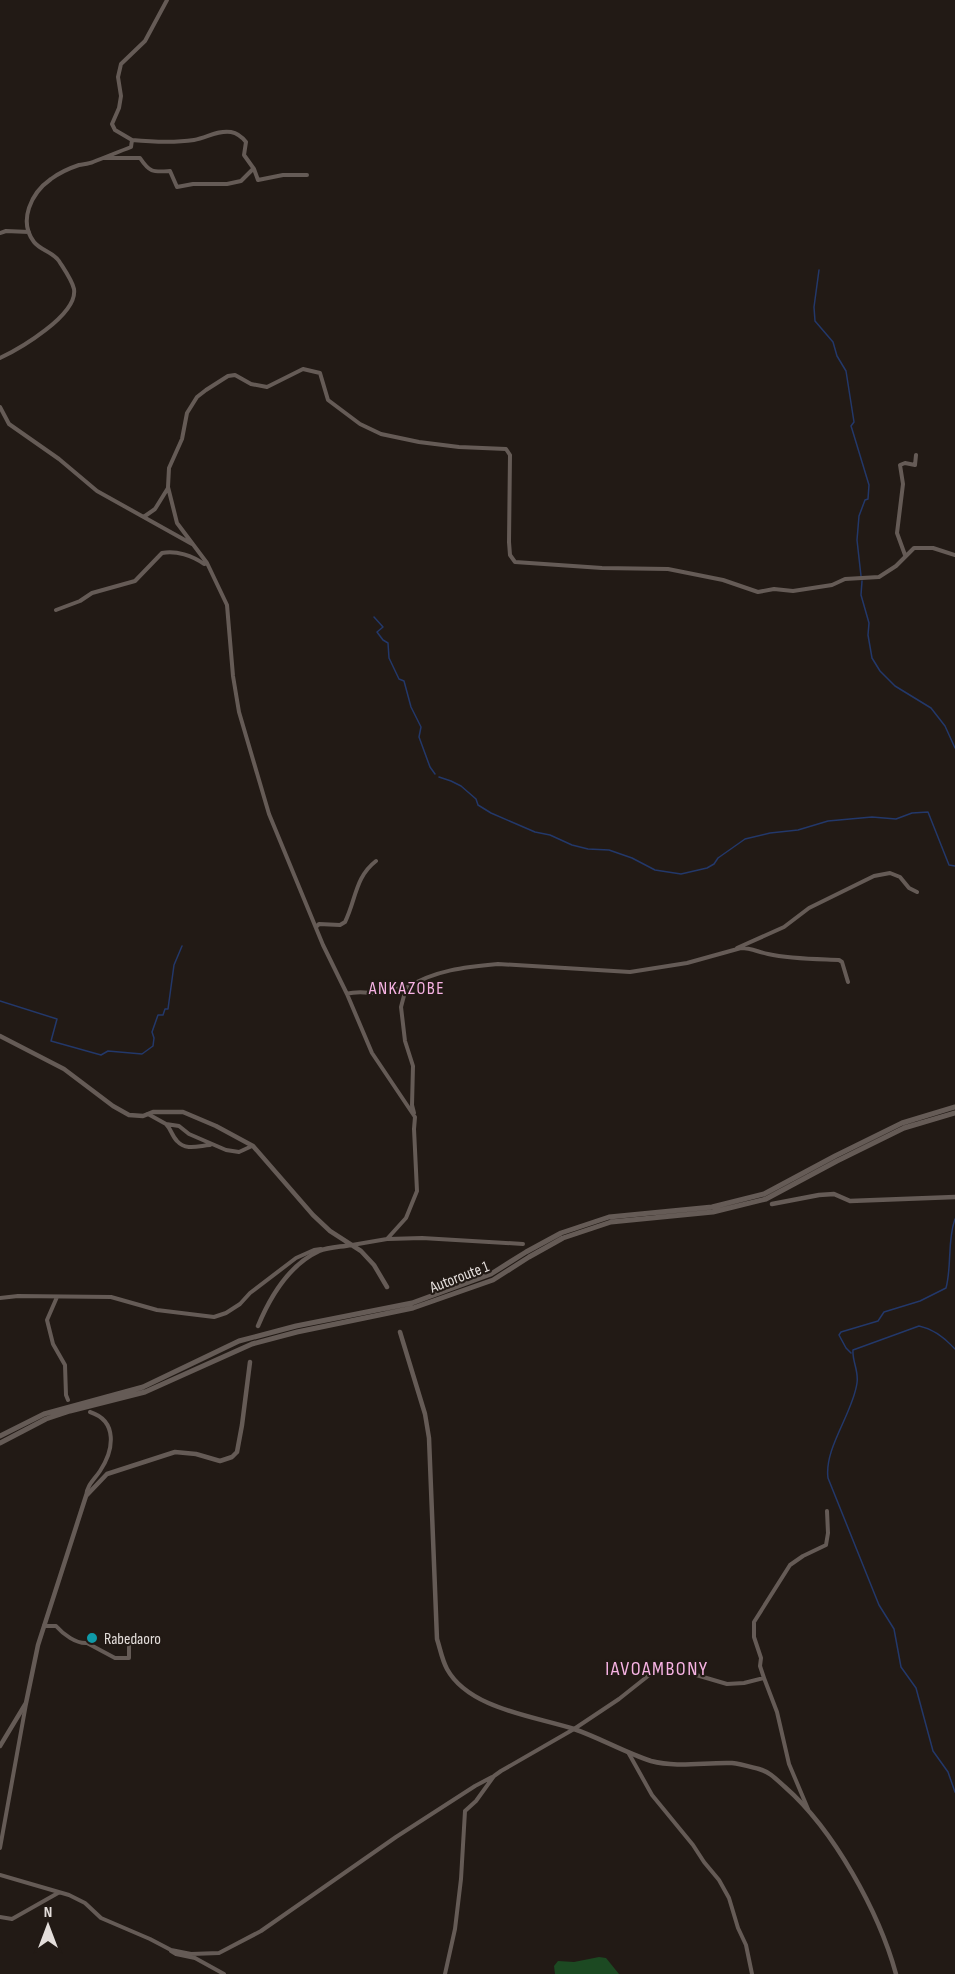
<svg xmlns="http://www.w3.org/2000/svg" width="955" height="1974" font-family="'Sofia Sans Condensed',sans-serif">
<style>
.green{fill:#1c4922}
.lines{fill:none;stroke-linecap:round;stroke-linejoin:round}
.stream{stroke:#23386a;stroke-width:1.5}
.minor{stroke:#655b56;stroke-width:4}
.tertiary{stroke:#655b56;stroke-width:4.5}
.secondary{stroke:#655b56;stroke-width:5}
.culture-dot{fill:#0f9aa8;stroke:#221a15;stroke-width:2}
.labels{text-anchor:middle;stroke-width:4.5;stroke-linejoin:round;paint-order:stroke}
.street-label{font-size:16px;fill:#e4dedb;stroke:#221a15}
.poi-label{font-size:16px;fill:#e4dedb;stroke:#221a15;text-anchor:start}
.neighbourhood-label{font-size:18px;letter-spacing:1.5px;fill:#f7b3e4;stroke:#221a15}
.quarter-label{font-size:20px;letter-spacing:1.5px;fill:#f7b3e4;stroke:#221a15}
</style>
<rect width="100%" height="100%" fill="#221a15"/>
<path class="green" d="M599,1957L606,1958L619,1974H555L554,1966L558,1961L574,1962Z"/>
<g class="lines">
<path class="stream" d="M819,270L814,307L815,321L833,342L837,356L846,371L854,422L851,426L852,429L869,485L868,499L865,500L859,516L857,540L861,576
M862,581L861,595L869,623L868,635L872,658L880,671L895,686L931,708L945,726L955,748
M374,617L383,627L377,632L383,640L388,643L389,658L399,679L404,681L411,707L421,727L419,737L430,767L435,774
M439,777L451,781L461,786L476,799L478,805L491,813L535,832L550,835L572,845L588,849L609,850L632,858L655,870L681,874L707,868L714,864L718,858L745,839L770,833L798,830L828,821L872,817L896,819L912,813L928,812L949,865L955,866
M0,1001L57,1019L51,1041L101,1055L108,1051L142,1054L153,1046L154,1038L152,1032L158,1015H163L165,1009H168L174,965L182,946
M955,1349C945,1338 934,1329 919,1326L853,1350C852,1361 859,1371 857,1383C853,1413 824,1448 828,1478L879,1605L894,1629L901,1667L916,1688L933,1751L948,1772L955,1792
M851,1353L846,1348L839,1335L841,1332L878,1321L884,1312L920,1301L946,1288C952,1266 947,1241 955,1219"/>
<path class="minor" d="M132,140C153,142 174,143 194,140C207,138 217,130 231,132C237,133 242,137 246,142L244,155L254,169L258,180L283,175H307
M104,158H140C150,173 153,172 170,171L177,187L193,184H227L241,181L253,169
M0,233L6,231L29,232
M0,358C19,349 78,315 74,289C72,280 64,269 59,261C53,252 40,250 34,242C18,221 31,193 51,179C59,173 70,168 79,165C84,164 89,164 93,162C106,157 118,152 131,147L132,140L115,130L112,124L119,108L121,96L118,77L121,64L145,41L167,0
M0,407L9,424L59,459L97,491L192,544
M145,516L155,509L168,488
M905,555L897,533L903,484L900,465L905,463L915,465L916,455
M56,610L80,601L92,593L135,581L162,553C176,550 193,556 204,564L207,563
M316,927L319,924L340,925L345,922C356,900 355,877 376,861
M737,948L784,927L809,908L874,876L890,873L900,877L909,888L917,892
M406,988L401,1007L405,1041L413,1066L412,1105L414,1113
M347,994C359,990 370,994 382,993C391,993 396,986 406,988C435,970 465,967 498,964L630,972L687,963L741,948C751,948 758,952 768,954C791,959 816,959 839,960L842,962L848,982
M148,1114L166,1124L179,1126L189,1134L226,1150L239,1152L252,1146
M166,1124C171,1129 172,1136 177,1141C186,1151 198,1146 210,1145
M388,1239L422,1238L523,1244
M352,1245L387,1239L406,1218L417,1191L414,1129L415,1117L372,1053L347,994L323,945L269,814L239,712L233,676L227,605L207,563L177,523L168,487L169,468L182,439L187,413L197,397L206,390L228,376L235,375L251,384L267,387L303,369L320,373L328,400L360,424L381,434L419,442L459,447L506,449L510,455L509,542L510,555L515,562L602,568L668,569L723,580L758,592L774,589L793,591L832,585L845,579L879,577L896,566L914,548H933L955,555
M57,1297L47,1320L53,1344L65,1365L66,1395L68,1400
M0,1298L18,1296L111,1297L157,1310L214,1317L226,1313L240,1304L250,1293L296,1258L314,1250L321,1249
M86,1496C87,1485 94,1480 100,1471C114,1450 118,1421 90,1412
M44,1626H56C63,1634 76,1644 87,1643L115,1658H129V1638
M764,1678L760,1666L761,1658L754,1637V1622L790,1565L803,1556L826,1545L828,1533L827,1511
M628,1752L652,1795L693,1845L704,1862L719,1880L729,1898L738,1928L746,1945L752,1974
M0,1848L26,1704
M0,1875L69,1895L85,1903L101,1918L150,1939L171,1950L191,1954L219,1953L261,1931L396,1837L475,1786L492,1777
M0,1917L12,1919L58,1893
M171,1951L176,1954L195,1958L224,1974
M445,1974L455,1929L461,1879L465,1811L476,1801L494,1776L501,1771L574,1729L619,1699L653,1672L669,1667L727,1684L744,1683L764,1678L777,1712L789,1764L808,1809"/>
<path class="tertiary" d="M0,1036L64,1069L113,1106L129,1115L143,1116L153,1112H183L216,1126L253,1146L313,1215L330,1231L361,1251L374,1265L387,1287
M772,1204L819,1195L834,1194L850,1201L955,1197
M258,1326C270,1297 289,1265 319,1251C329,1247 341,1247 351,1245
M400,1332L425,1414L429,1438L437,1639C440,1648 442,1660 447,1669C469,1709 534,1716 574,1729C600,1738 624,1752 651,1761C678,1768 705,1762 732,1763C741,1764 751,1767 759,1769C770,1772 777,1780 785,1787C834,1830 879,1912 896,1974
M0,1746L26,1703L38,1645L86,1496L107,1474L175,1452L196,1454L220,1461L232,1457L237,1452L242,1425L250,1362"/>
<path class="secondary" d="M0,1436L44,1414L143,1387L239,1341L296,1326L412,1303L491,1274L526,1252L561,1233L609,1217L712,1207L764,1194L835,1156L902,1123L955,1107
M0,1443L46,1419L70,1411L145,1392L252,1344L297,1332L413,1308L493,1280L529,1257L563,1238L611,1222L713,1212L766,1199L837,1161L904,1128L955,1113"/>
</g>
<circle class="culture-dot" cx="92" cy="1638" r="6"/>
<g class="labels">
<g class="street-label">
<text transform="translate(459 1276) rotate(-21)" y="6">Autoroute 1</text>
</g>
<g class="poi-label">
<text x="104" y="1644">Rabedaoro</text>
</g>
<g class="neighbourhood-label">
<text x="407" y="994">ANKAZOBE</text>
</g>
<g class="quarter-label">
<text x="657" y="1675">IAVOAMBONY</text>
</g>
</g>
<g transform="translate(48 1926)" stroke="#221a15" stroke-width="4.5" paint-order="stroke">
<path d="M0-4.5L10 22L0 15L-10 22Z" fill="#e4dedb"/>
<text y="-9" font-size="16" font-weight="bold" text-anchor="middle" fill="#e4dedb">N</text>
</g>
</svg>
